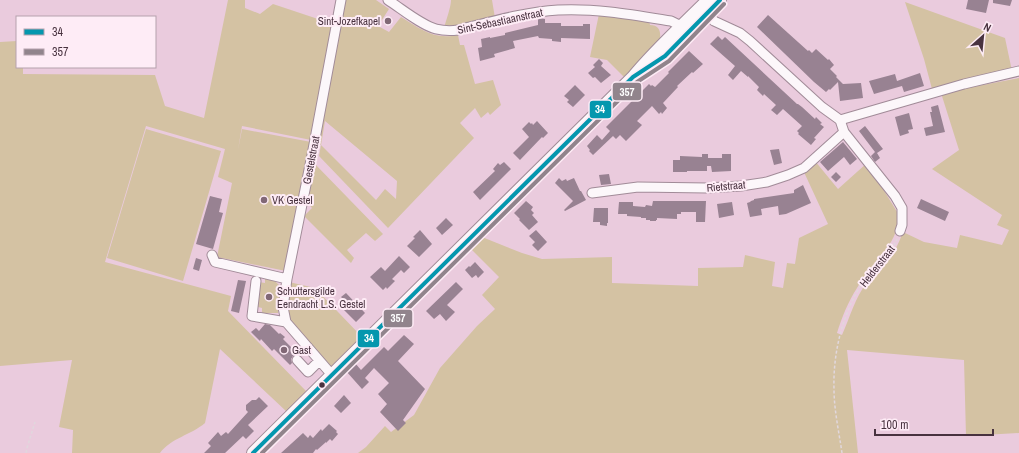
<svg xmlns="http://www.w3.org/2000/svg" width="1019" height="453" font-family="'Archivo Narrow',sans-serif">
<style>
.green{fill:#d4c2a3;fill-rule:evenodd}
.building{fill:#988292}
.lines{fill:none;stroke-linecap:round;stroke-linejoin:round}
.minor-casing{stroke:#a18b98;stroke-width:11}
.major-casing{stroke:#a18b98;stroke-width:14}
.path{stroke:#e1d7dd;stroke-width:1.5;stroke-dasharray:3 2;stroke-linecap:butt}
.minor{stroke:#fcf7fa;stroke-width:9}
.major{stroke:#fcf7fa;stroke-width:12}
.bus-1-casing{stroke:#feecf6;stroke-width:7}
.bus-2-casing{stroke:#feecf6;stroke-width:7}
.bus-1{stroke:#0497ae;stroke-width:4}
.bus-2{stroke:#91848c;stroke-width:4}
.poi-dot{fill:#816876;stroke:#feecf6;stroke-width:1.5}
.bus-dot{fill:#48323f;stroke:#feecf6;stroke-width:1.5}
.labels{text-anchor:middle;stroke-width:4;stroke-linejoin:round;paint-order:stroke}
.poi-label{font-size:11px;fill:#48323f;stroke:#feecf6;text-anchor:start}
.street-label{font-size:11px;fill:#48323f;stroke:#feecf6}
.line-badge{stroke:#feecf6;stroke-width:1.5}
.badge-label{font-size:11px;text-anchor:middle;font-weight:bold;fill:#fff}
</style>
<rect width="100%" height="100%" fill="#eacbdd"/>
<path class="green" d="M228,0H245V8L260,14L273,4L339,26L345,0H376L389,9L378,26L389,32L401,17C421,29 433,40 458,35L460,45H464L475,84L493,80L501,105L490,115L488,112L481,118L475,108L460,123L474,138L388,228L319,156L321,145L311,140L242,126L238,150L242,129L311,142L286,271L217,257L232,183L218,177L225,149L146,126L105,262L231,296L228,311L306,391L287,412L220,349L205,423C191,435 171,438 160,453H72L73,430L59,427L72,360L0,366V42L17,41V67H23V74L155,75L165,106L204,118ZM325,121L397,181L396,199L385,189L376,200L321,145Z
M451,0H492L495,18L459,28H444C446,20 451,7 451,0Z
M905,2L1005,38L1012,71L932,89L924,59Z
M599,14L649,21L650,25C659,25 661,31 660,39L624,77L607,60L590,57Z
M1019,78V433L966,436L964,360L847,350L858,453H358L366,447L385,426L391,432L414,415L440,368L477,326L495,309L482,295L499,277L470,248L482,237L522,253L542,259L612,257V283L698,286V268L743,267L745,255L775,262L772,286L783,288L787,263L795,264L799,238L828,224L803,170L815,161L838,189L867,163L899,215C899,244 871,264 857,288C848,302 842,317 837,333L842,335C850,317 855,298 867,282C876,269 888,259 897,246C899,242 901,237 903,232L924,242L957,248L960,235L1002,245L1009,230L997,225L1002,215L932,169L959,150L941,93Z
M146,129L221,151L183,281L107,258Z
M314,163L383,234L375,241L366,233L347,250L354,258L351,263L304,216L312,208L306,201Z
M265,278L275,281L280,286L278,313H262V308L258,307L259,282L265,283Z
M289,282L315,288L362,337L330,368L292,326L288,312Z"/>
<path class="building" d="M968,0H989L986,13L966,9Z
M993,0H1012L1010,6L993,3Z
M768,15L808,51L809,50L812,53L816,49L828,60L829,59L834,65L830,69L837,76L836,77L843,84L861,83L863,98L840,101L838,82L830,90L829,89L826,92L814,82L757,27Z
M538,18L545,19V23H561V26H583V24H590V39L561,38V42L552,41V39L539,38L538,36L513,41L515,48L494,54L495,57L480,61L478,48L482,47L481,39L490,37V38L505,35V33L538,25Z
M718,36L722,40L725,37L797,104H798L802,107L815,119L816,117L822,123L820,124L824,127L814,138L816,139L811,145L798,134L799,133L797,131L802,126L783,109L777,115L771,110L776,105L764,94L763,96L757,90L759,87L748,76V77L741,71L733,80L728,75L735,66L710,44Z
M689,51L703,64L693,73L692,72L677,86L678,87L663,103L667,108L662,114L661,112L659,114L652,106L637,121L642,125L626,141L620,135L616,139L613,136L593,155L589,151L590,150L587,146L597,135L602,140L610,131L606,127L649,84L651,86L652,85L655,87L669,73L668,72Z
M599,59L603,63L601,66L611,75L601,83L595,77L593,78L588,73L595,67L593,65Z
M920,73L924,86L904,92L902,86L874,94L869,81L895,74L897,81Z
M575,85L585,95L573,107L567,102L569,100L564,96Z
M938,105L945,132L926,136L924,128L933,126L930,112H932L931,107Z
M909,113L913,129L908,130L909,133L900,136L895,117Z
M537,121L548,133L543,138L542,137L520,160L513,153L529,137L522,129L529,122L531,124L532,123L533,125Z
M865,126L883,149L877,153L880,158L875,162L871,156L875,152L859,131Z
M843,142L857,159L850,165L844,157L828,171L820,162Z
M779,149L782,163L774,165L770,150Z
M702,154H708V158H722V154H731V171L712,172L711,166H707V171H687V172H673V160H680V156L702,157Z
M504,162L511,169L480,200L473,192L495,171L493,169L498,163L500,165Z
M836,172L841,177L836,182L831,177Z
M609,174L611,184L601,185L599,175Z
M559,178L562,181L566,179L567,181L574,178L580,191H581L586,200L565,211L564,210L573,201L555,183Z
M803,185L811,203L786,214L779,215L778,206L761,209L762,215L750,217L747,203L750,202L751,201L754,200V199L794,193V190Z
M210,196L222,199L219,212L223,213L213,249L196,244Z
M921,199L949,212L945,221L917,208Z
M526,201L533,207L531,210L534,213L532,215L538,222L529,230L519,220L520,219L514,213Z
M653,201H706L705,222H696V212H681V214H677V219L657,218V220H656V221H650V220H646V218H641V217L627,216V214H618L619,202H633V206L645,207L646,205L652,206Z
M732,202L734,215L719,218L717,204Z
M594,208H608V223H607V226L600,225V222H593Z
M446,218L453,225L442,235L436,228Z
M420,230L432,244L419,257L407,246L415,238L413,237Z
M536,230L547,242L538,251L532,245L535,242L529,236Z
M399,256L410,267L404,273L401,270L392,279L395,281L387,289L386,287L383,290L370,277L381,267L385,271Z
M196,258L202,260L199,271L193,269Z
M475,262L484,272L478,278L476,275L472,278L465,270L469,266L470,267Z
M238,280L246,281L239,313L231,311Z
M456,282L463,289L447,305L455,312L446,321L440,314L434,319L426,311Z
M346,293L365,313L356,322L339,305L344,300L341,297Z
M265,324L270,325L279,334L280,333L285,337L283,339L298,354L293,356L291,359L292,363L290,365L274,349L272,351L261,339L260,341L251,332L256,328L259,331Z
M404,335L414,344L398,361L425,389L403,420L406,423L398,431L380,412L387,404L378,394L389,383L374,368L365,378L369,382L362,389L346,371L355,363L361,370L384,347L388,351Z
M344,395L351,403L341,413L334,406Z
M259,397L268,406L248,425L254,431L246,439L243,436L225,453H204L211,446L208,443L218,432L221,436L226,432L228,434L248,412L246,410V405L252,400H256Z
M329,424L337,431L336,432L338,434L332,441L330,439L326,443V442L317,450L316,449L313,453H281L303,433L308,438L310,435L313,438L321,429L322,431Z"/>
<g class="lines">
<g class="minor-casing">
<path id="minor" d="M388,0C402,9 421,25 436,29C444,31 451,31 458,30C491,22 524,12 558,10C596,8 634,15 671,21L677,24L685,31
M704,9L714,21L740,33L750,41L822,107L840,120L844,132L895,196L902,208V225L900,231
M840,120L964,84L1019,71
M592,193L638,187L707,188L741,186L767,182L788,175L804,168L844,132
M212,255L215,262L287,279
M256,281L252,316L286,322
M297,360L308,372L319,361
M332,375L286,322L283,307L287,279L312,155L341,0"/>
</g>
<g class="major-casing">
<path id="major" d="M647,67L665,56L720,0
M253,453L633,77C656,49 683,25 708,0"/>
</g>
<path class="path" d="M26,453L27,448L35,422
M842,453C839,432 834,410 834,389C833,355 841,320 858,290C862,283 867,276 872,270C881,260 892,251 897,239"/>
<use href="#minor" class="minor"/>
<use href="#major" class="major"/>
<g class="bus-1-casing">
<path id="bus-1" d="M253,453L633,77L665,56L720,0"/>
</g>
<g class="bus-2-casing">
<path id="bus-2" d="M262,453L637,82L669,61L724,4"/>
</g>
<use href="#bus-1" class="bus-1"/>
<use href="#bus-2" class="bus-2"/>
</g>
<g class="poi-dot">
<circle cx="388" cy="21" r="4"/>
<circle cx="264" cy="200" r="4"/>
<circle cx="269" cy="297" r="4"/>
<circle cx="284" cy="350" r="4"/>
</g>
<circle class="bus-dot" cx="322" cy="385" r="3.5"/>
<g class="labels">
<g class="poi-label">
<text x="380" y="25" text-anchor="end">Sint-Jozefkapel</text>
<text x="272" y="204">VK Gestel</text>
<text x="277" y="295">Schuttersgilde<tspan x="277" dy="13">Eendracht L.S. Gestel</tspan></text>
<text x="292" y="354">Gast</text>
</g>
<g class="street-label">
<text transform="translate(500 21) rotate(-12)" y="4">Sint-Sebastiaanstraat</text>
<text transform="translate(311 160) rotate(-79)" y="4">Gestelstraat</text>
<text transform="translate(726 186) rotate(-5)" y="4">Rietstraat</text>
<text transform="translate(877 266) rotate(-52)" y="4">Helderstraat</text>
</g>
</g>
<g class="line-badge">
<rect x="612" y="82" width="30" height="19" rx="4" fill="#91848c"/>
<rect x="589" y="100" width="23" height="19" rx="4" fill="#0497ae"/>
<rect x="383" y="309" width="30" height="19" rx="4" fill="#91848c"/>
<rect x="357" y="329" width="23" height="19" rx="4" fill="#0497ae"/>
</g>
<g class="badge-label">
<text x="627" y="96">357</text>
<text x="600" y="113">34</text>
<text x="398" y="322">357</text>
<text x="369" y="342">34</text>
</g>
<rect x="16" y="16" width="140" height="52" fill="#feecf6" stroke="#b5a2ad"/>
<rect x="24" y="29" width="20" height="6" fill="#0497ae" stroke="#b5a2ad"/>
<text x="52" y="36" font-size="12" fill="#48323f">34</text>
<rect x="24" y="49" width="20" height="6" fill="#91848c" stroke="#b5a2ad"/>
<text x="52" y="56" font-size="12" fill="#48323f">357</text>
<g transform="translate(983 36) rotate(27)" stroke="#feecf6" stroke-width="3" paint-order="stroke">
<path d="M0-3L7 15L0 10L-7 15Z" fill="#48323f"/>
<text y="-6" font-size="11" font-weight="bold" text-anchor="middle" fill="#48323f">N</text>
</g>
<path d="M875 429v6h118v-6" fill="none" stroke="#48323f" stroke-width="2"/>
<text x="881" y="429" font-size="12" fill="#48323f" stroke="#feecf6" stroke-width="3" paint-order="stroke">100 m</text>
</svg>
